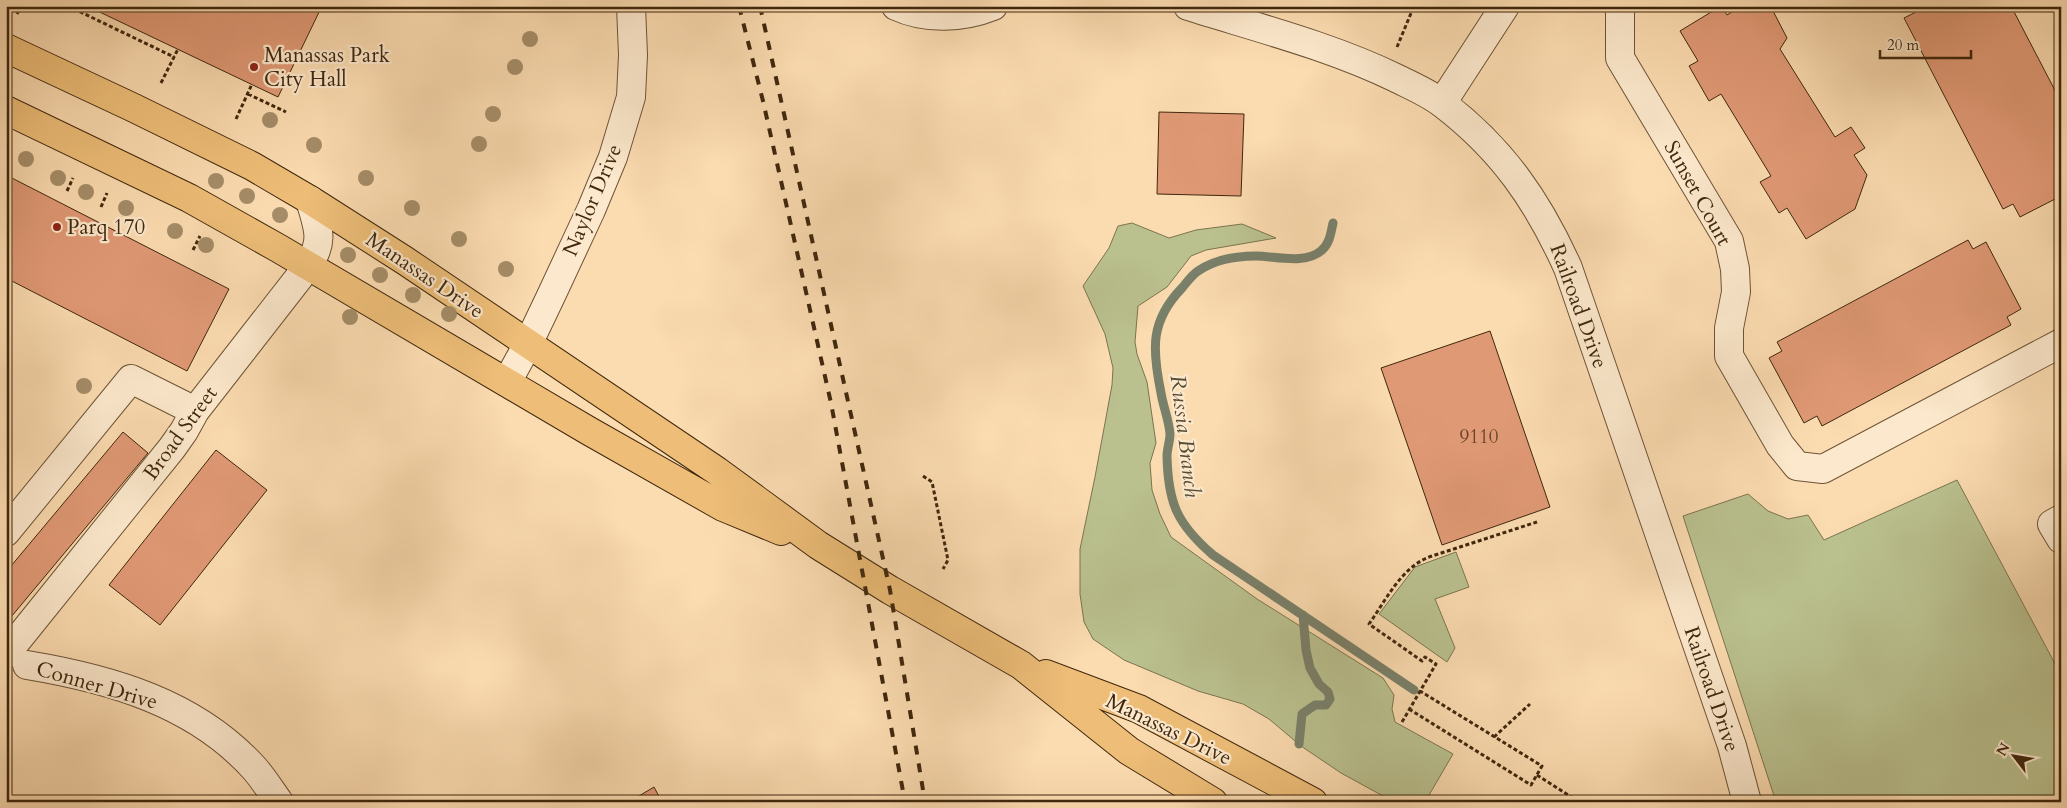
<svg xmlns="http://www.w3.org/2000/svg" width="2067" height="808" font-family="Cardo,serif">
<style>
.green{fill:#bac18f;stroke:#7c744e}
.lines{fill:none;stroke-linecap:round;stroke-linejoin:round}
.stream{stroke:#79806a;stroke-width:9}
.building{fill:#e09975;stroke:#3f270d}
.minor-casing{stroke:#6e5436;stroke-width:30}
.major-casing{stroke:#3f270d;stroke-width:30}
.path{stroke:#3f270d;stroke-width:3;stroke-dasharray:4 2.5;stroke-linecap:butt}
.minor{stroke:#fce8cc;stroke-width:28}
.major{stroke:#eebe78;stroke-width:28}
.rail{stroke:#3f270d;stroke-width:4;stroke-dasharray:9 9;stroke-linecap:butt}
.tree{fill:#a58d68}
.poi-dot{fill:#8f2418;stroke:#fce8cc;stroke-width:2}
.labels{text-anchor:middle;stroke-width:4.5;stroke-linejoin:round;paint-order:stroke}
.number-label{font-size:19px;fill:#674427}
.poi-label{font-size:21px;fill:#3f270d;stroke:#fce8cc;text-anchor:start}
.street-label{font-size:21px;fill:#3f270d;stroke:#fce8cc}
.water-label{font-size:22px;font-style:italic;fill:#574c34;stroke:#fce8cc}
</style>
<rect width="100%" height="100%" fill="#fbdbb0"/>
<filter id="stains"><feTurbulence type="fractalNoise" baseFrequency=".004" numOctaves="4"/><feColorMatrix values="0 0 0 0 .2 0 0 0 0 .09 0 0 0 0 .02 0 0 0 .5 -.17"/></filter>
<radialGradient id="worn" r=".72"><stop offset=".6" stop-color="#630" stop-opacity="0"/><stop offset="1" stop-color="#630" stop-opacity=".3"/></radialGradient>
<path class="green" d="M1132,223L1169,238L1196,230L1242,224L1276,238L1206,250L1191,256L1167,287L1138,306L1135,342L1137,354L1147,382L1156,443L1150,463L1152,490L1160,514L1171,537L1257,599L1383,678L1394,695L1392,709L1395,722L1453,754L1425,802H1394L1341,773L1301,746L1269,719L1243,704L1198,691L1124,660L1093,639L1084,622L1080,594V549L1095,477L1112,385L1113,368L1105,334L1083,286L1109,248L1118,226Z
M1957,480L2061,675V802H1776L1683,516L1748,494L1768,511L1788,519L1808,515L1824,540Z
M1456,552L1469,587L1435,599L1455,648L1447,662L1379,614L1415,567Z"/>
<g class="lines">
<path class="stream" d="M1333,223C1331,232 1330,243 1322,250C1306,265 1275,256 1256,256C1237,256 1214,260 1198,271C1192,275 1187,282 1182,288C1150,321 1152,349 1161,393C1163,406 1169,420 1170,434C1170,441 1167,449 1167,456C1168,503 1177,524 1213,555L1414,690
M1299,744L1302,714L1315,705H1326L1330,699L1328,692L1319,684L1310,668L1306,650L1303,615"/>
</g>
<path class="building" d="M87,6H322L278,97Z
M1721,6L1727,15L1741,6H1747L1751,12L1759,6L1772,9L1787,38L1780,49L1835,137L1851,127L1865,148L1854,155L1867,175L1855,209L1806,239L1787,208L1779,213L1760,182L1771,176L1721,94L1709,101L1689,66L1698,61L1680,31Z
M1913,6H2011L2061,102V196L2020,217L2013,204L2003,209L1904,18L1916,12Z
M1159,112L1244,114L1241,196L1157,194Z
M6,175L229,289L187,371L6,278Z
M1968,240L1973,249L1986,242L2021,309L2007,317L2011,325L1822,426L1817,416L1804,423L1769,358L1782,351L1777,342Z
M1490,331L1550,507L1442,545L1381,368Z
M123,432L148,453L6,623V572Z
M216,450L267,490L160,625L109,585Z
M654,787L662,802H629Z"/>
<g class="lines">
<g class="minor-casing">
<path id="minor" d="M896,6C926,20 963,18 993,6
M1188,6C1258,28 1330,46 1396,78C1412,86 1429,93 1443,104C1502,149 1538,201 1568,268L1732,746L1747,802
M1620,6V58L1729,241L1735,269L1736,292L1729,328V356L1780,445L1797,466L1823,469L2061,343
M1442,103L1505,6
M507,382L528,344L550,298L591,210L613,157L631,97L633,55L631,6
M2061,519L2052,524L2061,539
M6,532L131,379L195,411
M6,654L172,448L184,431L195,411L308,266C325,240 318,228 310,200
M27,665C111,679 195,703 254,768C263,778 271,791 279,802"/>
</g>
<g class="major-casing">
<path id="major" d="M6,48L134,108L252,166L310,200L404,260L717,471L818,545L890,590L1021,665L1129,751L1213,802
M6,110L189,198L278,248L589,431L723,507L781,531
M1046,674L1139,709L1313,802"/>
</g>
<path class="path" d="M68,6L174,57
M17,14L21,6
M1397,47L1414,6
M161,83L178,49
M248,94L286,112
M236,119L252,84
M67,191L73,178
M101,207L107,193
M193,250L200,236
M923,476L932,482L948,560L943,569
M1409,709L1531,785L1542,766L1420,691
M1402,722L1436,664L1425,657L1422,661L1369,624C1386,600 1401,568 1429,557L1537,522
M1494,737L1530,704
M1537,775L1579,802"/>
<use href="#minor" class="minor"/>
<use href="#major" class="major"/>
<path class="rail" d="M739,6L763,101L831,403L905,802
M760,6L890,590L925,802"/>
</g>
<g class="tree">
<circle cx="530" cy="39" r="8"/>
<circle cx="515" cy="67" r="8"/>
<circle cx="493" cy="114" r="8"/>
<circle cx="270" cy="120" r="8"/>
<circle cx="479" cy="144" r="8"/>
<circle cx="314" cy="145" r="8"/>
<circle cx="26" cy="159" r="8"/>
<circle cx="58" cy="178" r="8"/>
<circle cx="366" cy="178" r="8"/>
<circle cx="216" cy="181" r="8"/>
<circle cx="86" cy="192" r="8"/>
<circle cx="247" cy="196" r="8"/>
<circle cx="126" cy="208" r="8"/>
<circle cx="412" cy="208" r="8"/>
<circle cx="280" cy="215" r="8"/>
<circle cx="175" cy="231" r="8"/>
<circle cx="459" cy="239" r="8"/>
<circle cx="206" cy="245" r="8"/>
<circle cx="348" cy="255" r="8"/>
<circle cx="506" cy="269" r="8"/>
<circle cx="380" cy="275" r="8"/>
<circle cx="413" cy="295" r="8"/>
<circle cx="449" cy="314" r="8"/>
<circle cx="350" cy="317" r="8"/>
<circle cx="84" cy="386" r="8"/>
</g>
<g class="poi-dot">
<circle cx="254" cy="67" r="5"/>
<circle cx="57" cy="227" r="5"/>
</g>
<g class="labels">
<g class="number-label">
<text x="1479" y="443">9110</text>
</g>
<g class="poi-label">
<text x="264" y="62">Manassas Park<tspan x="264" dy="24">City Hall</tspan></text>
<text x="67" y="234">Parq 170</text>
</g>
<g class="street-label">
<text transform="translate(1698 193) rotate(61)" y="7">Sunset Court</text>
<text transform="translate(592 200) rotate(-67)" y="7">Naylor Drive</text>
<text transform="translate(425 275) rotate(34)" y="7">Manassas Drive</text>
<text transform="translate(1579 306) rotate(70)" y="7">Railroad Drive</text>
<text transform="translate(180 433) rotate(-54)" y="7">Broad Street</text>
<text transform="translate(97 685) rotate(16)" y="7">Conner Drive</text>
<text transform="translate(1712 689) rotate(71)" y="7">Railroad Drive</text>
<text transform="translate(1169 729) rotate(26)" y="7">Manassas Drive</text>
</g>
<g class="water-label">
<text transform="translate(1186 436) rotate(83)" y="8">Russia Branch</text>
</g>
</g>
<rect width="2067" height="808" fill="none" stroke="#fbdbb0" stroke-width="25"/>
<rect x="8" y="8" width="2052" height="793" fill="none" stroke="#3f270d" stroke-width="2.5"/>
<rect x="12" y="12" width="2042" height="783" fill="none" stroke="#3f270d"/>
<g transform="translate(2014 756) rotate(301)" stroke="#fce8cc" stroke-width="4" paint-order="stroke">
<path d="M0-4L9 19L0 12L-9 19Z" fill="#3f270d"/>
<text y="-8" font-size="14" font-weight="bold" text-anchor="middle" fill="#3f270d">N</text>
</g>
<path d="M1880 50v8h91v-8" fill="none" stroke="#3f270d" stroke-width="2.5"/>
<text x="1887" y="50" font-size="15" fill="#3f270d" stroke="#fce8cc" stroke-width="4" paint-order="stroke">20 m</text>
<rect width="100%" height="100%" filter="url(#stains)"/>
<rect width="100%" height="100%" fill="url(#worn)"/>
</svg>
